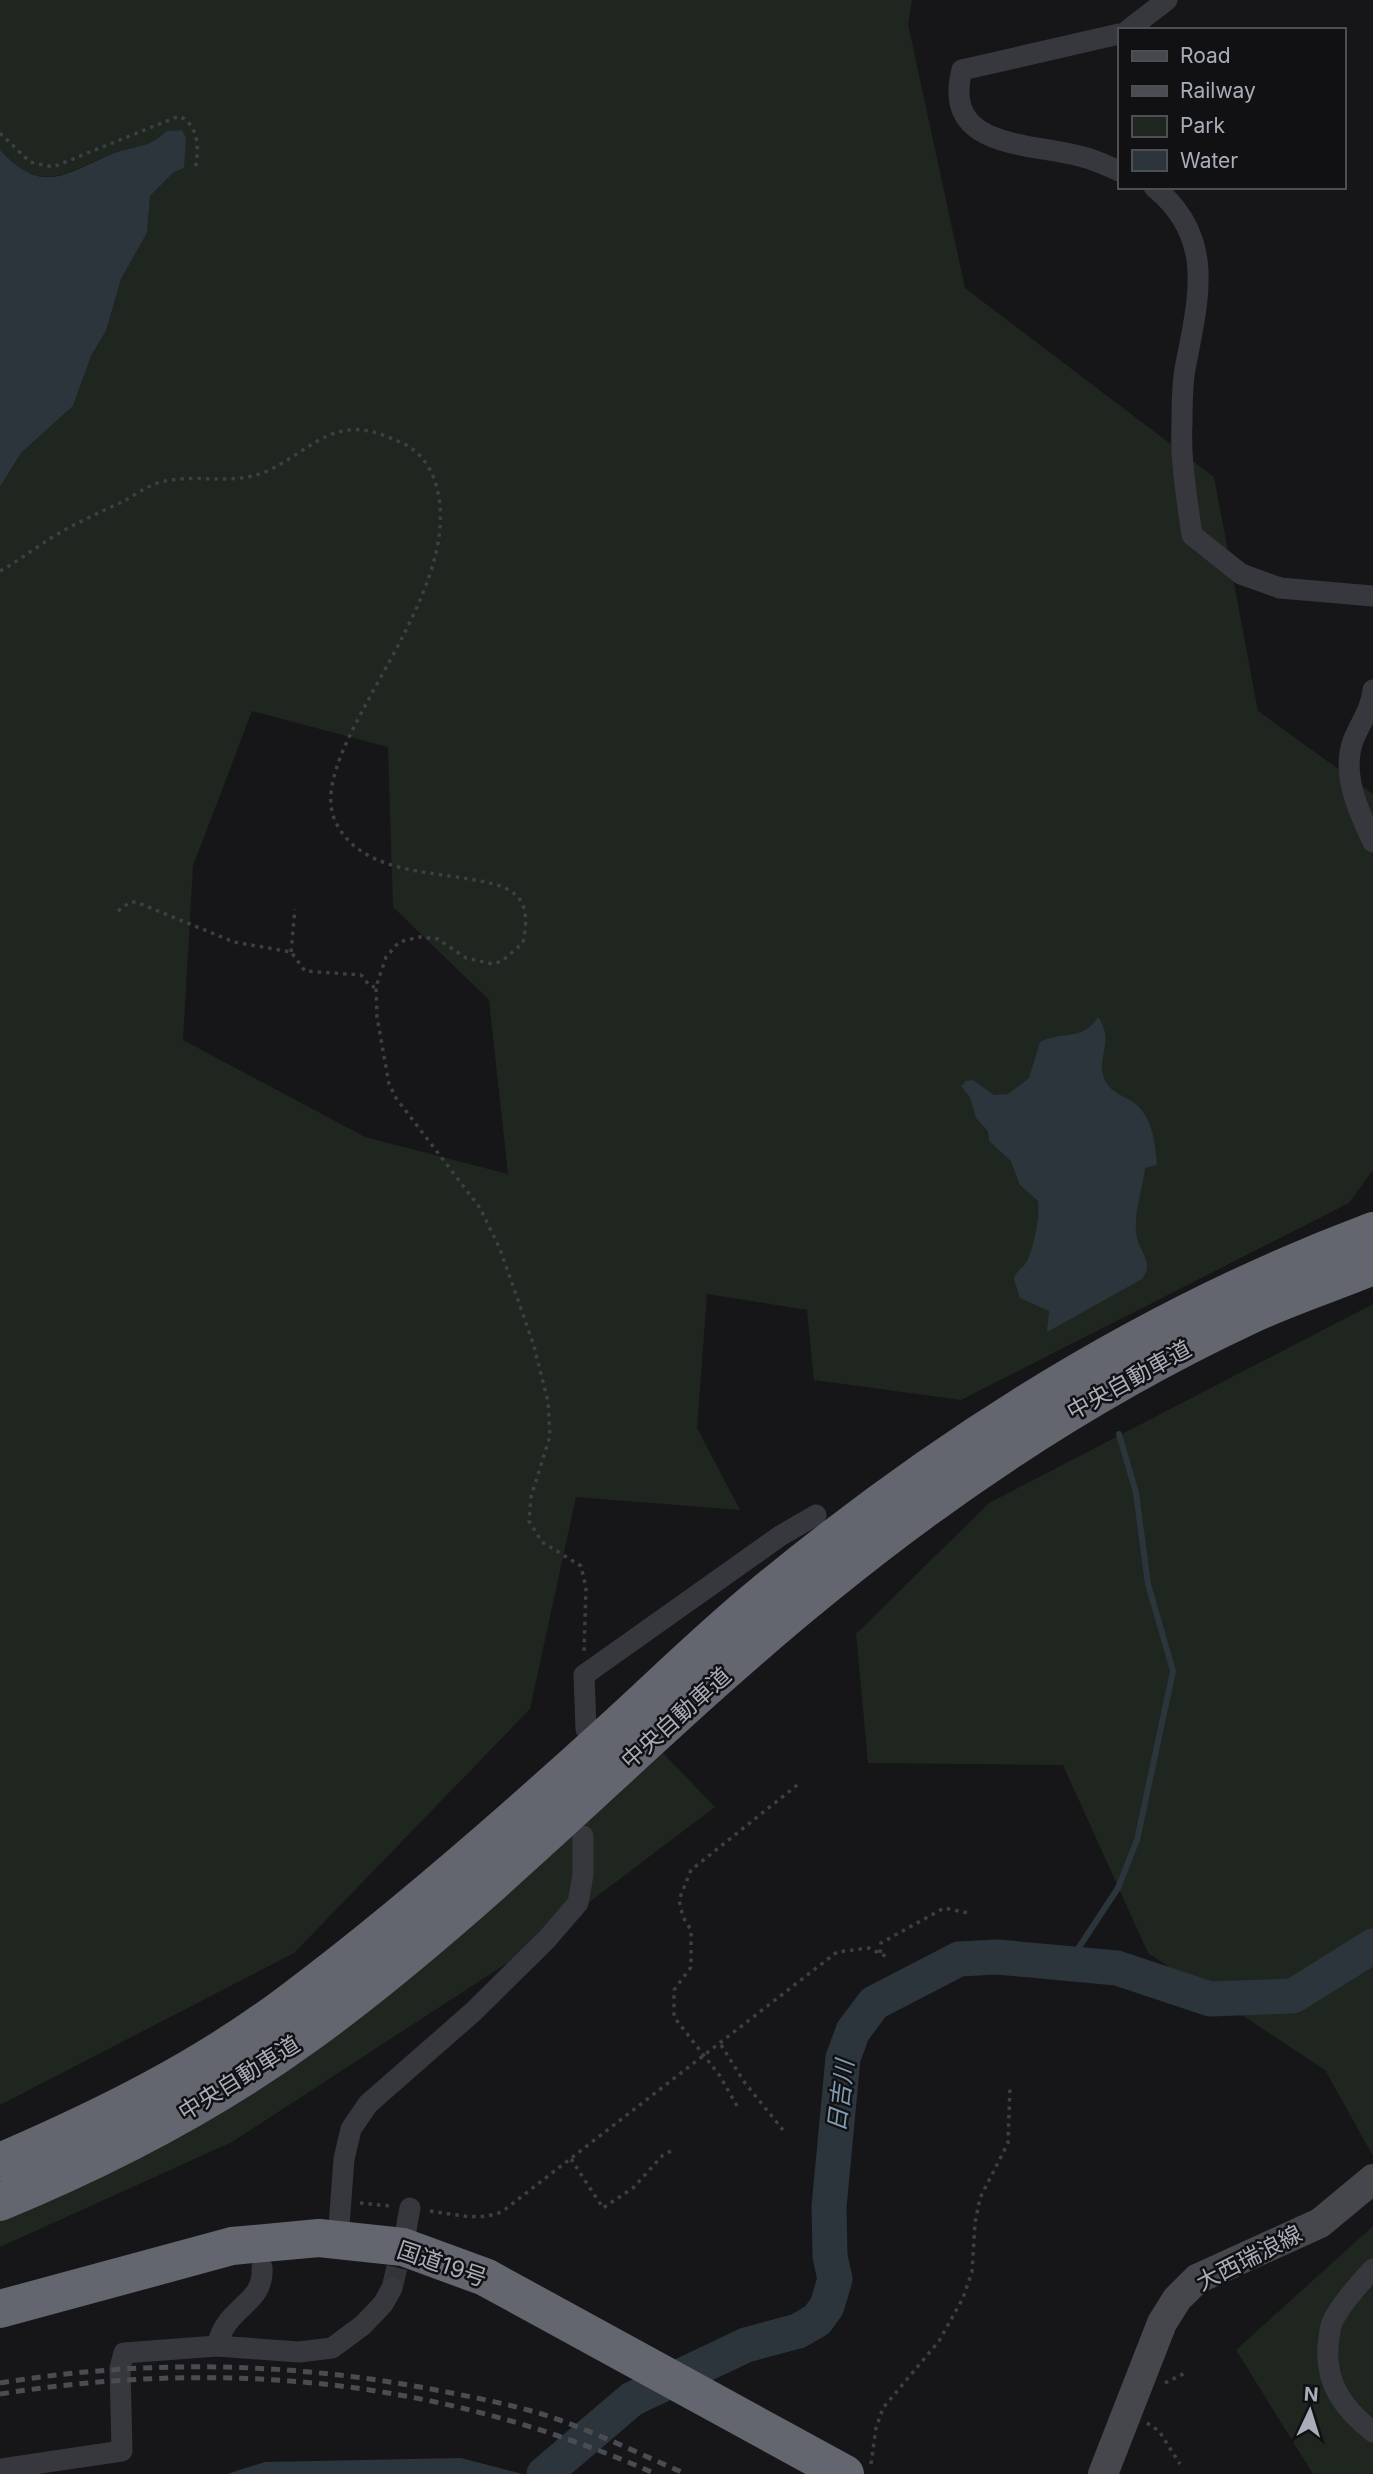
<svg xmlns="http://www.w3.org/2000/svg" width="1373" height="2474" font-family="Inter,'Noto Sans JP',sans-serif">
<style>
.green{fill:#1e261f;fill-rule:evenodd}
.water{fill:#2c353c}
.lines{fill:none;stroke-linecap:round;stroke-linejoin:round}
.stream{stroke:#2c353c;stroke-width:6}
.river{stroke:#2c353c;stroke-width:35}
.street-tunnel{stroke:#333438;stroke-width:21;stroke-dasharray:21 10;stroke-linecap:butt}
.path{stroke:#3d3f44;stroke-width:3.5;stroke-dasharray:3.5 5;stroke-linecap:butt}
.street{stroke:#37383d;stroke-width:21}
.secondary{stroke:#45474d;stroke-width:30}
.highway{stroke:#63666e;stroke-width:38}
.rail{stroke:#4a4c52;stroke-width:5;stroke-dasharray:9 7;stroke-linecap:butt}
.labels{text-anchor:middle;stroke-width:5;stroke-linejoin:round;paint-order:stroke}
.street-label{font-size:23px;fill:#a8adb8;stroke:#111113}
.water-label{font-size:24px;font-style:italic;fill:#7f9bb3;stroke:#111113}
</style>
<rect width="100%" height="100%" fill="#161618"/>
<path class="green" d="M0,0H912L908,24L965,288L1214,477L1258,711L1373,794V1170L1349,1203L961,1400L814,1380L807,1310L707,1294L697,1428L740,1510L576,1497L530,1709L294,1953L0,2105V487L21,453L73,406L91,356L106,331L121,279L147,233L150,196L174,172L182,130L166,131C151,148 132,146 112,154C63,173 43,196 0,150ZM252,711L388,747L393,907L489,1000L508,1174L365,1137L183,1040L193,866Z
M1373,1304V2156L1325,2070L1148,1953L1063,1765L868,1763L856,1634L989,1503Z
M662,1752L715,1807L518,1956L232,2142L0,2247V2217Z
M1373,2226V2474H1313L1236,2350Z"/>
<path class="water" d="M182,130L186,138L184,168L174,172L150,196L147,233L121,279L106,331L91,356L73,406L21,453L0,487V150C43,196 64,174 112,154C132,146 151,148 166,131Z
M1098,1017C1117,1044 1092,1060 1107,1084C1113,1093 1124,1096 1133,1102C1153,1116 1155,1143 1157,1165L1145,1168C1143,1191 1132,1214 1137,1238C1141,1254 1154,1263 1142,1279L1047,1332L1049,1311L1020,1298L1014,1279C1016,1270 1023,1269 1027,1261C1034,1248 1040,1216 1038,1201L1020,1185L1011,1161L989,1141L988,1131L976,1118L970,1097L961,1086L966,1081L973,1080L994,1095L1008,1094L1029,1078L1040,1042C1062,1030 1083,1042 1098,1017Z
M461,2458L523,2474H227L265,2462Z"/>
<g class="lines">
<path class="stream" d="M1068,1964L1118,1888L1137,1840L1173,1671L1148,1584L1136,1493L1119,1434"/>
<path class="river" d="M544,2474L632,2399L746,2345L798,2331L817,2320L827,2306L835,2279L830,2256L829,2207L843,2058L853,2031L874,2003L959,1959L997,1957L1117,1968L1210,1999L1293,1996L1373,1946"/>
<path class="street-tunnel" d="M392,2288L404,2239"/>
<path class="path" d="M0,133L30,162L53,167L179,116C200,126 199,150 195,170
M0,571C18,561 34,549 51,538C75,523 101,512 126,500C136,494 149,485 161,482C196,473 230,486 265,472C291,461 312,440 338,432C362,425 382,434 402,443C420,451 431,467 436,485C469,596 306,746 334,818C355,870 422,871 469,879C485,882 503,884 516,895C529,907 526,927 523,943L502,961L493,964L466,958L438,939L419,937L399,942L386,957L376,987L377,1017L389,1084L396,1098L480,1208L500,1249L534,1346L548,1402L550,1436L531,1497L529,1521L542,1542L581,1566L586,1588L584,1652
M118,911L130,902H136L234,942L291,952L305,971L361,975L370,986L375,987
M291,952L295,909
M880,1953L881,1943L944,1908L968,1913
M721,2045L745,2083L783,2130
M737,2106L720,2076L674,2017V1990L691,1967V1930L683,1917L679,1900L691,1870L801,1782
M571,2159L603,2208L633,2188L663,2155L675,2149
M360,2203L391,2206
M430,2211C455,2214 480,2222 503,2211L837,1952L869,1948L889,1958
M1165,2383L1185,2373
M1147,2423L1159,2431L1180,2464
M871,2464L876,2428L883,2408L939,2341L963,2298L972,2272L975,2223L980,2198L1008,2143L1010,2087"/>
<path class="street" d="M1128,30L1167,0
M1119,34L962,70C941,151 1033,142 1083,157C1096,160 1107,166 1119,171
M1154,187C1217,238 1198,300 1185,369C1182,386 1182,405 1182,423C1180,459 1187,499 1192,535L1241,574L1280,588L1373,596
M1373,690C1371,710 1360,723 1353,741C1341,775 1359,812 1373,842
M586,1729L584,1675L780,1536L816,1515
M405,2235L410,2208
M338,2239L344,2159L351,2129L368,2104L473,2012L547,1939L578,1903L583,1875V1836
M1373,2269C1360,2283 1346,2298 1336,2315C1330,2323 1329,2336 1328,2346C1325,2384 1344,2409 1373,2432
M217,2346L299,2352L332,2348L363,2325L383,2304L392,2288
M0,2469L122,2451L120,2368L124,2353L217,2346C226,2305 265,2305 262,2267"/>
<path class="secondary" d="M1103,2474L1162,2323L1177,2299L1197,2279L1320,2223L1373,2179"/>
<path class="highway" d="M0,2162C102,2118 204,2068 293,2000C401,1919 507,1826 607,1735C659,1688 709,1638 763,1594C947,1442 1149,1315 1373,1231
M0,2202C109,2157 213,2103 309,2033C493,1899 647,1730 824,1587C954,1481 1096,1387 1248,1316C1288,1297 1332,1283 1373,1266
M0,2309L232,2246L319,2238L403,2247L485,2277L845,2474"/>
<path class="rail" d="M0,2383C146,2359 291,2362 436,2390C472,2397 510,2404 545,2415C593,2431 640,2454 686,2474
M0,2394C229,2358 443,2380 656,2474"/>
</g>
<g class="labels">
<g class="street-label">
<text transform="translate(1129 1380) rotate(-29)" y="8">中央自動車道</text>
<text transform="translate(676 1718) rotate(-42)" y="8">中央自動車道</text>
<text transform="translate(239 2078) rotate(-32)" y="8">中央自動車道</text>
<text transform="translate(1249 2258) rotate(-27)" y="8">大西瑞浪線</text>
<text transform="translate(442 2264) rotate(19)" y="8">国道19号</text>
</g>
<g class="water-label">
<text transform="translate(841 2096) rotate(-83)" y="8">日吉川</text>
</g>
</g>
<rect x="1118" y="28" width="228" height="161" fill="#111113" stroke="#4d4f55" stroke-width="2"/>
<rect x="1132" y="51" width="35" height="10" fill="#45474d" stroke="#4d4f55" stroke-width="2"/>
<text x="1180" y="63" font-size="21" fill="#a8adb8">Road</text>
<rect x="1132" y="86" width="35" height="10" fill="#4a4c52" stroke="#4d4f55" stroke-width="2"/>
<text x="1180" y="98" font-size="21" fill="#a8adb8">Railway</text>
<rect x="1132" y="116" width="35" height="21" fill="#1e261f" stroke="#4d4f55" stroke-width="2"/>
<text x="1180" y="133" font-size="21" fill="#a8adb8">Park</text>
<rect x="1132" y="150" width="35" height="21" fill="#2c353c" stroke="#4d4f55" stroke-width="2"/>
<text x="1180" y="168" font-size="21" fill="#a8adb8">Water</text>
<g transform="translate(1310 2411) rotate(4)" stroke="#111113" stroke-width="5" paint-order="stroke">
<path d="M0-5L12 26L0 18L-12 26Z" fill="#a8adb8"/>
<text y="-10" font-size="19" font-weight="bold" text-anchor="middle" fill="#a8adb8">N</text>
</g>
</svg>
